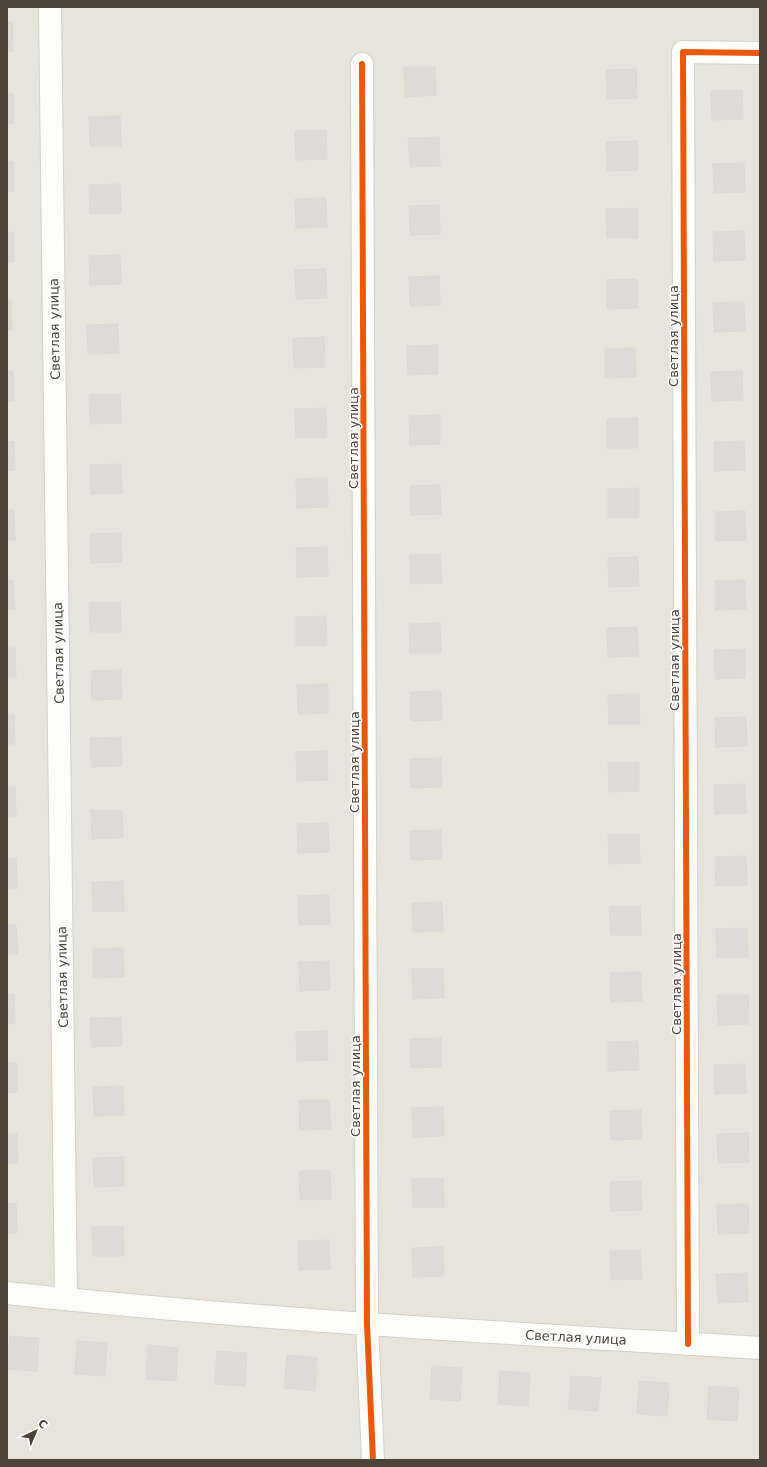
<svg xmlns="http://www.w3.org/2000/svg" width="767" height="1467" font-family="'DejaVu Sans',sans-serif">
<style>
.residential{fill:#e7e4dc}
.building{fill:#dedbd6;stroke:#dcd9d4}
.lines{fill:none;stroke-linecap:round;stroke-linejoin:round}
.minor-casing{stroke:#d2d0cb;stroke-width:24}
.minor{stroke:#fdfdfc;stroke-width:22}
.cycleway-casing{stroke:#fff;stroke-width:8}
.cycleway{stroke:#e8590c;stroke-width:6}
.labels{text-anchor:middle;stroke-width:3;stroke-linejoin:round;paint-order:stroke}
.street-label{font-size:13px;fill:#4b4439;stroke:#fff}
</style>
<rect width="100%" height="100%" fill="#f4f2ee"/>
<path class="residential" d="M7,7H760V1460H7Z"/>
<path class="building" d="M7,22H12L13,51H7Z
M404,67H435L436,95L405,97Z
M636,69L637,98L607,99L606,70Z
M742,90L743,119L712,120L711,91Z
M7,94H13L14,123H7Z
M120,116L121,146H90L89,117Z
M326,130L327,159L296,160L295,131Z
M439,137L440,166L410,167L408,138Z
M637,141L638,170L607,171L606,142Z
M13,161L14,191H7V162Z
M744,163L745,192L714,193L713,164Z
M120,184L121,213L90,214L89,185Z
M326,198L327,227L296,228L295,199Z
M439,205L440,234L410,235L409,206Z
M637,208L638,238H607L606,209Z
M744,231L745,260L714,261L713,232Z
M7,232H13L14,261L7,262Z
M120,255L121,284L90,285L89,256Z
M326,269L327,298L296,299L295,270Z
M439,276L440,305L410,306L409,277Z
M637,279L638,308L607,309V280Z
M7,301H11L12,330H7Z
M744,302L745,331L714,332L713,303Z
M118,324L119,353L88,354L87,325Z
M324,337L325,367L294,368L293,338Z
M438,345V374L408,375L407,346Z
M635,348L636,377L605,378V349Z
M13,371L14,401H7V372Z
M742,371L743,400L712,401L711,372Z
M120,394L121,423L90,424L89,395Z
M326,408L327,437L296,438L295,409Z
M440,415V444L410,445L409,416Z
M638,418V448H607V419Z
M14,441L15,470L7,471V442Z
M744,441L745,470L714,471V442Z
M121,464L122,493L91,494L90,465Z
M327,478L328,507L297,508L296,479Z
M440,485L441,514L411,515L410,486Z
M639,488V517L608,518V489Z
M14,510L15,540H7V511Z
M745,511L746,540L715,541V512Z
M121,533L122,562L91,563L90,534Z
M327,547L328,576L297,577L296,548Z
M440,554L442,583L411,584L410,555Z
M638,557L639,586L609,587L608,558Z
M7,580H13L15,609H7Z
M745,580L746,609L715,610V581Z
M120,602L121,632H90L89,603Z
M326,616L327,645L296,646V617Z
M440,623L441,653H410L409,624Z
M637,627L639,656L608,657L607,628Z
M7,648H15L16,677H7Z
M745,649V678L715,679L714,650Z
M121,670L122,699L92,700L91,671Z
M328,684V713L298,714L297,685Z
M441,691L442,720L411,721L410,692Z
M639,694L640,724H609L608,695Z
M7,715H14L15,744H7Z
M746,717L747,746L716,747L715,718Z
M121,737L122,766L91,767L90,738Z
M327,751L328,780L297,781L296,752Z
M441,758L442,787L411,788L410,759Z
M639,762V791L609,792L608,763Z
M745,784L746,813L715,814L714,785Z
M7,787H15L16,816H7Z
M91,810H122L123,838L92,839Z
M328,823L329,852L298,853L297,824Z
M441,830L442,859L411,860L410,831Z
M639,834L640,863L609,864L608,835Z
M746,856L747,885L716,886L715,857Z
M16,858L17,888H7V859Z
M123,881L124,911H93L92,882Z
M329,895L330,924L299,925L298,896Z
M442,902L443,931L413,932L412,903Z
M609,906H640L641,935H611Z
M7,925H16L18,954H7Z
M747,928L748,957L717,958L716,929Z
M123,948L124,977L93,978V949Z
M329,961L330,990L300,991L299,962Z
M412,969H443L444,998L413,999Z
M641,972L642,1001L611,1002L610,973Z
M14,994L15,1023L7,1024V995Z
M717,995H748L749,1024L718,1025Z
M121,1017L122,1046L91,1047L90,1018Z
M327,1031L328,1060L297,1061L296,1032Z
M441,1038V1067L411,1068L410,1039Z
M638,1041L639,1070L608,1071V1042Z
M7,1063H17V1092L7,1093Z
M745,1064L746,1093L715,1094L714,1065Z
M123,1086L124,1115L94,1116L93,1087Z
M299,1100H329L331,1129L300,1130Z
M443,1107L444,1136L413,1137L412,1108Z
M641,1110L642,1139L611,1140L610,1111Z
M748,1133L749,1162L718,1163L717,1134Z
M7,1134H17L18,1163H7Z
M124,1157V1186L94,1187L93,1158Z
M330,1170L331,1199L300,1200L299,1171Z
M443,1178L444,1207H413L412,1179Z
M641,1181L642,1210L611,1211L610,1182Z
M16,1203L17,1233H7V1204Z
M748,1204L749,1233L718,1234L717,1205Z
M123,1226L124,1256H93L92,1227Z
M329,1240L330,1269L299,1270L298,1241Z
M443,1247L444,1276L413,1277L412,1248Z
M640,1250L642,1279L611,1280L610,1251Z
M747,1273L748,1302L718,1303L716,1274Z
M10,1336L39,1338L37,1371L7,1369Z
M77,1341L107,1343L105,1376L75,1374Z
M148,1345L178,1348L176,1381L146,1379Z
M217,1351L247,1353L245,1386L215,1384Z
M287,1355L317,1358L315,1391L284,1388Z
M432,1366L462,1368L460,1401L430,1399Z
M500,1371L530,1373L528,1406L498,1404Z
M571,1376L601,1378L598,1411L568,1409Z
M639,1381L669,1383L667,1416L637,1414Z
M709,1386L739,1388L737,1421L707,1419Z"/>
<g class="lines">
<g class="minor-casing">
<path id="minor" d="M50,7L66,1299
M362,64L367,1324L373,1460
M7,1293C257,1320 509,1333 760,1348
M688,1344L683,52L760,53"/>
</g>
<use href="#minor" class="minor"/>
<g class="cycleway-casing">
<path id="cycleway" d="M362,64L367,1324L373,1460
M688,1344L683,52L760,53"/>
</g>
<use href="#cycleway" class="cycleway"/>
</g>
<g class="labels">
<g class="street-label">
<text transform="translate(54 329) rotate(-91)" y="5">Светлая улица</text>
<text transform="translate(673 336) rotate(-90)" y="5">Светлая улица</text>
<text transform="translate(353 438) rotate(-90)" y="5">Светлая улица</text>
<text transform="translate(58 653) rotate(-91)" y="5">Светлая улица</text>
<text transform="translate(674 660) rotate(-90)" y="5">Светлая улица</text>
<text transform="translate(354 762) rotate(-90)" y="5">Светлая улица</text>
<text transform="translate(62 977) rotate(-91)" y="5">Светлая улица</text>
<text transform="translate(676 984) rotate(-90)" y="5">Светлая улица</text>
<text transform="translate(355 1086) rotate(-90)" y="5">Светлая улица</text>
<text transform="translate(576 1337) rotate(3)" y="5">Светлая улица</text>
</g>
</g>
<rect width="767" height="1467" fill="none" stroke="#4b4439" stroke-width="16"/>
<g transform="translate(36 1431) rotate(44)" stroke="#ffffff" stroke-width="3" paint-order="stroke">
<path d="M0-3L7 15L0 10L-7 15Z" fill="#4b4439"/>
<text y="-6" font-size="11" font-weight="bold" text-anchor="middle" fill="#4b4439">С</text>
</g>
</svg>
